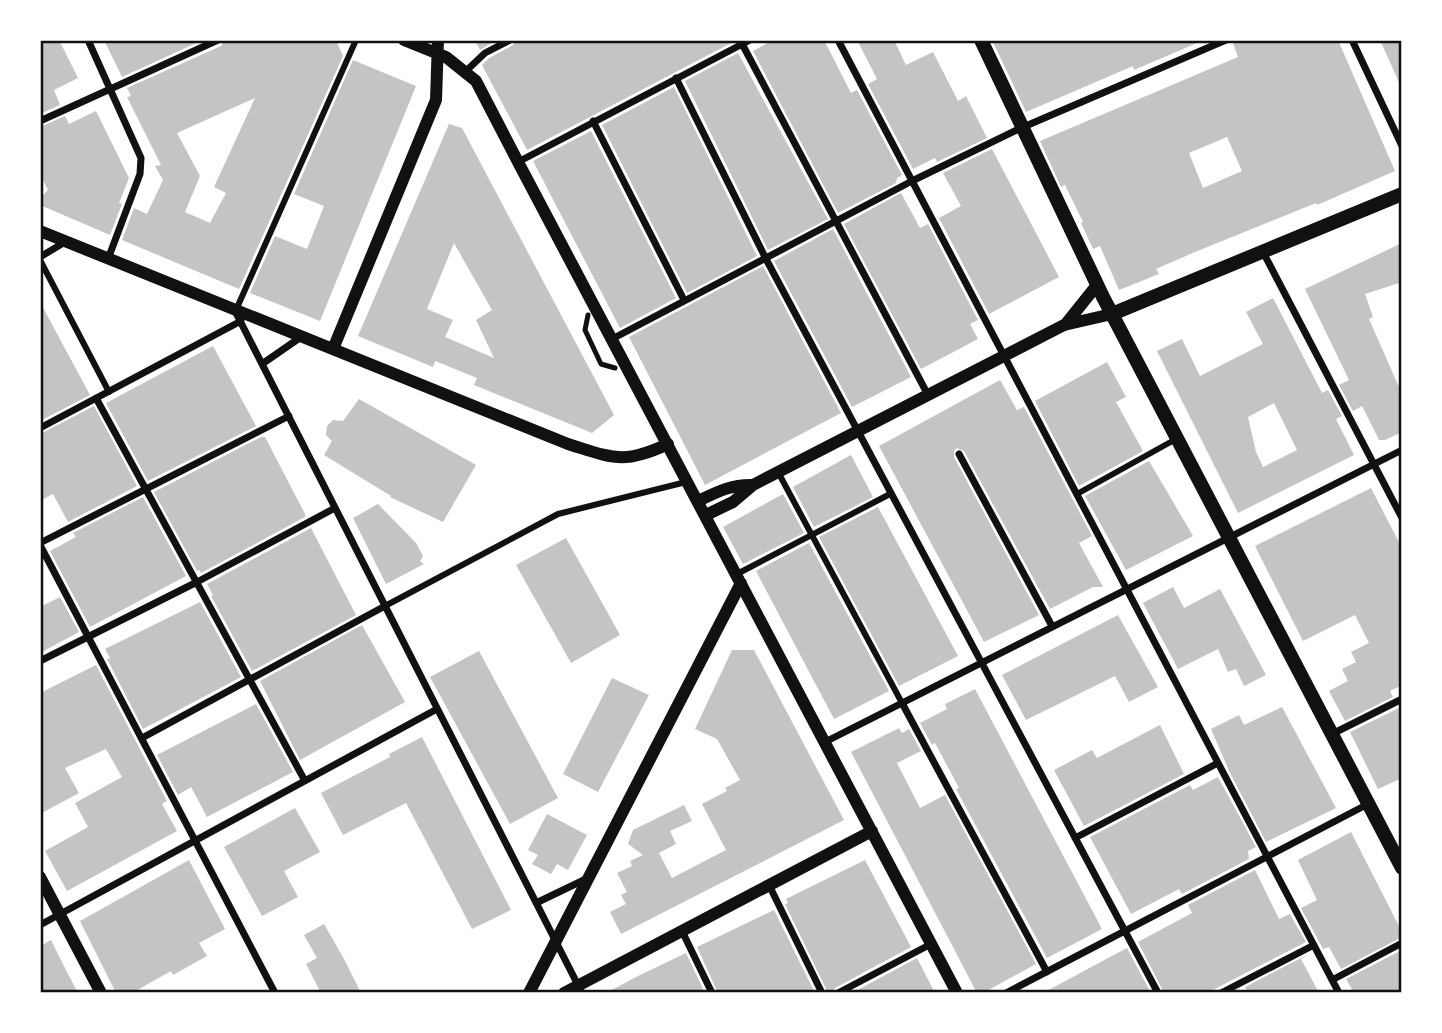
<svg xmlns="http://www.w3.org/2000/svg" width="1442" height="1033" font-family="Rubik,sans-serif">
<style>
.building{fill:#c4c4c4;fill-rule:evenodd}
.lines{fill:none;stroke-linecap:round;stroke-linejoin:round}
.service{stroke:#111;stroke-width:5}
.pedestrian{stroke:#111;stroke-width:6}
.minor{stroke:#111;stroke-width:7}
.tertiary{stroke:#111;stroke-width:12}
.secondary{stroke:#111;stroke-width:14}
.neatline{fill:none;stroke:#111;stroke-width:2.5}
</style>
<rect width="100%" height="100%" fill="#fff"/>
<path class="building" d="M40,40H59L78,78L54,90L60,105L40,114Z
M104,40H203L122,77Z
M224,40H336L343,56L239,289L122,240L134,208L147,214L163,180L155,166L161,165L127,97L131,96L127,88L221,46ZM255,98L214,187L226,193L210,223L185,212L200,176L177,133Z
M475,40H496L480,50Z
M516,40H732L733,42L527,150L482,65L489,58L513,45Z
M773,40H824L851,93L857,90L902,175L897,178L896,183L838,213L753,51Z
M857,40H894L906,65L933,52L958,101L966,96L987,138L937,162L935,158L913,169L868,84L877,79Z
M992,40H1204L1134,70L1133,66L1026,112Z
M1232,40H1338L1395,171L1317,205L1316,203L1195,252L1156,269L1159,274L1119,290L1100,246L1093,249L1081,223L1083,222L1065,185L1061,187L1040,141L1238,57ZM1227,137L1242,171L1203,188L1189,153Z
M1380,40H1397L1402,51V89Z
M738,53L828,219L768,250L685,81Z
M353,60L416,86L320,321L250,293L275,236L307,249L324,206L294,194Z
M674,87L757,256L687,293L602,125Z
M96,111L129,178L119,203L122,204L110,235L40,205V198L48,190L40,175V127L65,116L69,124Z
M449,124L462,128L614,415L592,433L474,385L477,378L435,361L433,367L358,336ZM454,243L492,310L476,320L494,358L445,337L453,320L427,309Z
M591,131L676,298L620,328L533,161Z
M992,149L1059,277L989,314L939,218L961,206L943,173Z
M901,193L920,228L928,224L978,320L970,324L978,339L921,369L844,224Z
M833,229L911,377L852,407L774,261Z
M1402,243V282L1365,294L1373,317L1369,319L1402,394V432L1385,440H1379L1362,406L1353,411L1339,385L1349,380L1305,289Z
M763,266L841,413L705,485L629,337Z
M1273,298L1322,393L1328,390L1342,416L1336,419L1354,455L1238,513L1157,351L1182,339L1200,376L1263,344L1246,312ZM1274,403L1297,450L1263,467L1256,452L1248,417Z
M40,302L90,395L40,421Z
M213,346L256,426L148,481L106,403Z
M1107,362L1126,397L1116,402L1143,451L1079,486L1035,401Z
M1000,380L1017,410L1024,407L1092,536L1079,543L1103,587H1093L1050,609L964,451L957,448L954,451V457L1039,615L984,642L879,446Z
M359,399L476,465L443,522L390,497L391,496L324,455L332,441L326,435L327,426L333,420L343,421Z
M94,406L137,486L68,522L53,494L40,501V434Z
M261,437H265L305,514V517L201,573L199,570L197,571L154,492Z
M851,455L873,497L814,527L793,487Z
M1149,461L1193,536L1126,570L1085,496Z
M1371,488L1402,548V685L1390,691L1393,697L1345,721L1329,691L1348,681L1342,669L1356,662L1351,652L1369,643L1355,615L1303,641L1255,546Z
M783,494L804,533L743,564L723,527Z
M143,497L186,576L90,627L50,551L76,537L73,533Z
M378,504L416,543L423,556L420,561L424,564L386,584L353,518Z
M878,507L958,656L899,686L819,537Z
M311,528L356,615L252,671L211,596L213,595L207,584Z
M566,538L620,635L571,663L516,565Z
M809,543L889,691L834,719L756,571Z
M1173,587L1184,608L1220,589L1266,675L1244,686L1236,669L1228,672L1218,649L1178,669L1143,603Z
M60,597L79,632L40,653V607Z
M200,602L241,677L143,729L107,659L110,658L105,649Z
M1118,615L1158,687L1129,702L1115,676L1026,720L1002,675Z
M362,625L405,702L300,760L260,681Z
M732,650H754L844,820L621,934L610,912L626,904L621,895L627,892L617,873L632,866L630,861L643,855L628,844L633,830L684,805L692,821L670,831L676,844L659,853L672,878L726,850L702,804L727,791L725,788L740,780L717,739L695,729Z
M479,651L558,798L510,824L430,677Z
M96,665L167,801L162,804L177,831L67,891L45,851L88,827L75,803L122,777L106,749L65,768L79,793L40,814V693Z
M612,678L649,695L598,792L563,774Z
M975,689L1102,929L1047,958L956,789L959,788L935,743L932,745L920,723L947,709L945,704Z
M256,704L293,772L207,817L191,787L178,795L157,755Z
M1282,707L1336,808L1266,842L1229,771L1211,729L1239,715L1244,725Z
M1399,708L1402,714V778L1378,789L1350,732Z
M1160,725L1184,774L1084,826L1054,770L1092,750L1097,758Z
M899,728L902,733L909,729L921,751L897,763L920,808L945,795L1036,964L983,993H977L851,752Z
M422,737L511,910L472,929L406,803L343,835L321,793L390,757L389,754Z
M1218,777L1256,847L1248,851L1249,859L1182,894L1179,889L1131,914L1090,837L1190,785L1193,790Z
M295,808L320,852L284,871L298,897L262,916L224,847Z
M547,814L587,835L568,870L557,864L551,874L532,864L538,855L528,850Z
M1351,832L1402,932V937L1341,969L1329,947L1323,949L1301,908L1317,900L1298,860Z
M189,860L225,929L199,943L207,956L173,975L171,971L132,993H116L80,921Z
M865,860L911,947L835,988L832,993H828L785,904L788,903L786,899Z
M1255,870L1279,919L1290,914L1306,942L1207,993H1164L1138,942L1192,913L1188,905Z
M774,910L815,993H718L697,947Z
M324,924L344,959L361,993H321L306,964L317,958L304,935Z
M51,940L67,972L78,993H40V946Z
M1127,948L1151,993H1043L1110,957Z
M1402,950V993H1354L1346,979Z
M686,953L705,993H606L638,976Z
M1311,953L1301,959L1319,993H1248L1245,987Z
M917,958L935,993H852Z"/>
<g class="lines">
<path class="service" d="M588,315L585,330L601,364L615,368"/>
<path class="pedestrian" d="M40,260L109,392
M236,310L356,40
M778,472L902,703
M1077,494L1176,439
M737,574L890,494
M385,606L558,514L686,482"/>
<path class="minor" d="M88,40L141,158L140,174L108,259
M740,40L928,395
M838,40L1339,993
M1352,40L1402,146
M466,71L485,53L510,40
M676,78L766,259L1158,993
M40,121L218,40
M593,121L684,300
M518,162L750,40
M1263,252L1402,518
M40,257L65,242
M235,311L582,993
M612,339L912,181L1021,128L1226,40
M262,364L301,337
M96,398L305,781
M40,428L241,321
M959,454L1052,626
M40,543L289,416
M40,545L275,993
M40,661L197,582L335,508
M902,703L1047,972
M1332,734L1402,699
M142,738L385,606
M825,742L1402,450
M1075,838L1218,763
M769,885L822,993
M536,903L588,878
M40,925L437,709
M682,931L712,993
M1332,980L1402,943
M838,993L931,944
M1006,993L1368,804
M1221,993L1314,945"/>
<path class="tertiary" d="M404,40L446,57L476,81L518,162L957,993
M40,231L568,444C613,458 623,465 668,444
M1065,325L1097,285
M333,349L436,100L438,40
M698,501C717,492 732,484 753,485
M706,515L733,502L753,485L1064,325L1112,314
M40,877L101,993
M529,993L741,583
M564,993L872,831"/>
<path class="secondary" d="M981,40L1103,297L1402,868
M1112,314L1402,194"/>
</g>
<rect width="1442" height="1033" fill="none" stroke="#ffffff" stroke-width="84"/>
<rect x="42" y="42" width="1358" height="949" class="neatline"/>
</svg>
